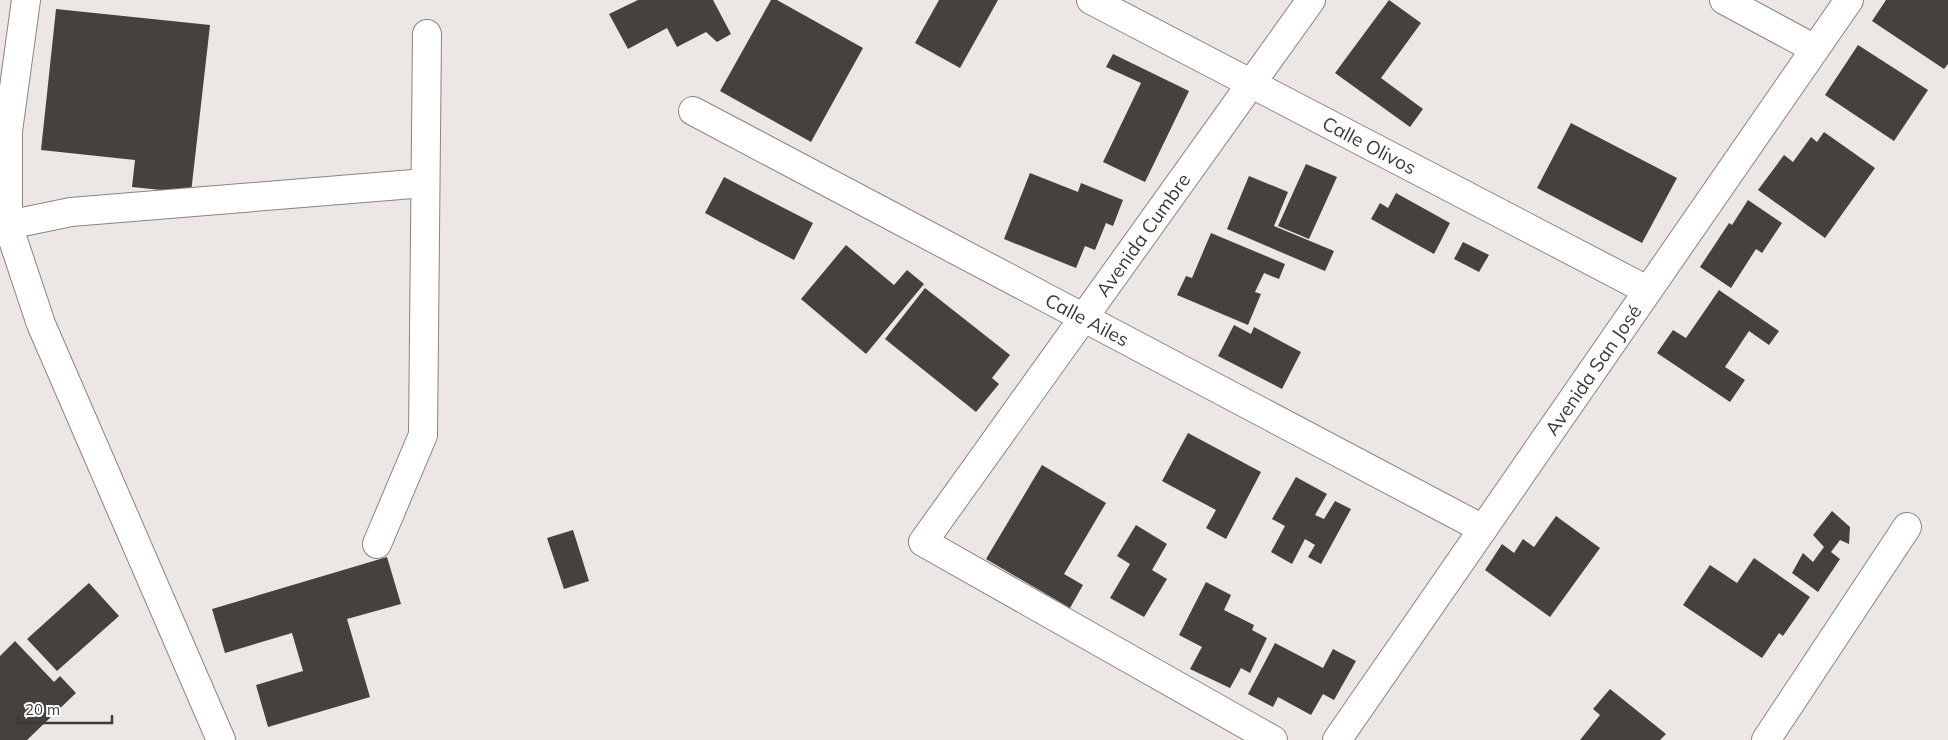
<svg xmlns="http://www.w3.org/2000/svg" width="1948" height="740" font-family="Mulish,sans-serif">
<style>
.building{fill:#45413f}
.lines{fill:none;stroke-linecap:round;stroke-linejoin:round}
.minor-casing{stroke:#888481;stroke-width:30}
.minor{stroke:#fff;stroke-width:28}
.labels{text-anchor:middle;stroke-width:5;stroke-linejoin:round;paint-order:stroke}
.street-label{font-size:19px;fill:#3c3a39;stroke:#fff}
</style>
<rect width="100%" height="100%" fill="#ece7e5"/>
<path class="building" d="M638,0H713L731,34L717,42L706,32L677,47L667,28L628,49L609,14Z
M771,0H777L863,48L811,142L720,91Z
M939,0H998L960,68L915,43Z
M1389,0L1421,23L1381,78L1423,109L1410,127L1335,73Z
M1886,0H1948V64L1944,69L1872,21Z
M56,9L210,25L191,193L132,187L135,160L41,150Z
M1858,45L1928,90L1894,141L1825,95Z
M1113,54L1189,91L1145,182L1103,162L1141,83L1106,67Z
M1571,123L1677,178L1642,243L1537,188Z
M1824,132L1875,168L1825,238L1758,190L1784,155L1793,162L1811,137L1817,142Z
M1306,164L1337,177L1309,239L1278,226Z
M1030,173L1078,192L1081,183L1123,200L1113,226L1106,223L1095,250L1085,246L1076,268L1004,239Z
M1249,176L1288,192L1274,226L1334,251L1325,271L1227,229Z
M724,177L813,223L794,260L705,213Z
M1396,193L1450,223L1434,254L1371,219L1380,203L1388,208Z
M1748,200L1782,223L1762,253L1756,249L1731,288L1700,267L1729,223L1732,225Z
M1211,233L1285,264L1279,279L1264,273L1255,292L1261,294L1248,325L1177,295L1186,276L1192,278Z
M1463,242L1489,255L1479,272L1454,259Z
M846,245L894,285L907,270L924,284L866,354L801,299Z
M925,288L1010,355L992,378L999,384L976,412L885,339Z
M1719,290L1779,331L1769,345L1749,331L1725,367L1745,380L1730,402L1657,353L1673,330L1686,338Z
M1234,325L1251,334L1254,327L1301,352L1282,389L1218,356Z
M1188,433L1261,472L1226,539L1206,528L1216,510L1162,481Z
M1042,465L1106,503L1064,574L1083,585L1070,608L986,559Z
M1296,477L1327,494L1315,515L1324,519L1335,501L1351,509L1321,564L1308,557L1315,545L1305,539L1292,564L1271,552L1285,526L1272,519Z
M1832,511L1850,527L1849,544L1840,540L1831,552L1840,559L1818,592L1792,573L1803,553L1813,562L1824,547L1813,535Z
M1556,516L1600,548L1550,617L1485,570L1502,544L1514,553L1523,539L1534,547Z
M1136,525L1167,544L1152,570L1167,579L1144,617L1110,598L1130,564L1117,556Z
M573,530L589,581L564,589L547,538Z
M387,557L401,604L347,619L370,697L268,727L256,685L303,671L292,633L225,653L212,609Z
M1754,558L1810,597L1783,636L1779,633L1762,658L1683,605L1710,565L1737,583Z
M1206,582L1231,595L1224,610L1254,625L1252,630L1267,638L1250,673L1241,668L1230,688L1190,669L1202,647L1179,635Z
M89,583L119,616L57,671L27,639Z
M15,641L54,682L60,676L76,693L27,740H0V656Z
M1275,643L1323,668L1333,649L1356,661L1334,700L1323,694L1311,715L1278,697L1273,707L1248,694Z
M1610,689L1666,734L1660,740H1580L1600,715L1593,709Z"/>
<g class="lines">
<g class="minor-casing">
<g id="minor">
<path d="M26,0L8,131V225L41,324L221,740"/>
<path id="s1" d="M1091,0L1647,290"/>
<path d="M1724,0L1815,49"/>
<path id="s2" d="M693,111L1483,529"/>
<path d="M0,232L8,225L71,212L425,183"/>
<path d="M377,544L423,435L427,34"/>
<path id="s3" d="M1273,740L923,542L1311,0"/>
<path id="s4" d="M1337,740L1849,0"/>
<path d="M1766,740L1907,527"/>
</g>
</g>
<use href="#minor" class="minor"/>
</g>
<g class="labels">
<g class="street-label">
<text dy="7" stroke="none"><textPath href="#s1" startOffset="314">Calle Olivos</textPath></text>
<text dy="7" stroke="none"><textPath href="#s3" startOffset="780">Avenida Cumbre</textPath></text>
<text dy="7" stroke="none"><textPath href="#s2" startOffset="446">Calle Ailes</textPath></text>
<text dy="7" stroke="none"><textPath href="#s4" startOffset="450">Avenida San José</textPath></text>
</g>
</g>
<path d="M18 715v8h94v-8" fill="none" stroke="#3c3a39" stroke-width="2.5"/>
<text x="25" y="715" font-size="15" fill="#3c3a39" stroke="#ffffff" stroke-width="4" paint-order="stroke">20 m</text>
</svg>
